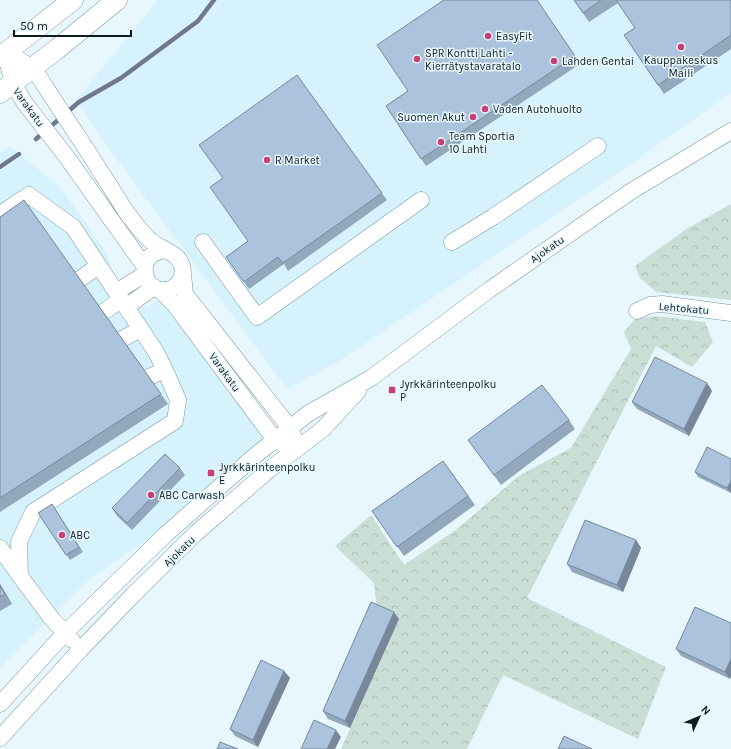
<svg xmlns="http://www.w3.org/2000/svg" width="731" height="749" font-family="Karla,sans-serif">
<style>
.built{fill:#d6f2fc}
.forest{fill:url(#forest-crowns)}
.lines{fill:none;stroke-linecap:round;stroke-linejoin:round}
.stream{stroke:#70788e;stroke-width:4.5}
.minor-casing{stroke:#7397a3;stroke-width:17}
.major-casing{stroke:#7397a3;stroke-width:21}
.minor{stroke:#fff;stroke-width:16}
.major{stroke:#fff;stroke-width:20}
.wall{fill:#93a8bd}
.shaded-wall{fill:#78889a}
.building{fill:#abc3dc;stroke:#78889a}
.poi-dot{fill:#ca3e73;stroke:#e8f7fd;stroke-width:1.5}
.labels{text-anchor:middle;stroke-width:3;stroke-linejoin:round;paint-order:stroke}
.poi-label{font-size:11px;fill:#0c1b1f;stroke:#e8f7fd;text-anchor:start}
.street-label{font-size:11px;fill:#0c1b1f;stroke:#e8f7fd}
</style>
<defs>
<pattern id="forest-crowns" width="20" height="18" patternUnits="userSpaceOnUse"><rect width="20" height="18" fill="#c9ded4"/><path d="M2 6a3 3 0 1 1 6 0M12 15a3 3 0 1 1 6 0" fill="none" stroke="#abbeb6"/></pattern>
</defs>
<rect width="100%" height="100%" fill="#e8f7fd"/>
<path class="built" d="M158,0H731V93L618,173L339,361L287,389L107,146L76,100Z
M10,146L61,188L107,254L112,273L146,307L163,298L270,439L162,530L93,576L0,668V153Z"/>
<path class="forest" d="M731,204V300L656,292L640,278L635,266L685,230Z
M656,316L705,322L713,342L692,367L656,346L527,598L666,667L638,739L503,675L467,749H341L399,619L377,609L374,583L335,546L371,515L404,565L457,529L520,475L571,448L631,349L624,332L635,319Z"/>
<g class="lines">
<path class="stream" d="M36,139L79,102L121,78L198,21L214,0
M0,167L19,154"/>
<g class="minor-casing">
<path id="minor" d="M5,52C14,57 24,62 32,68C38,73 48,92 54,100C70,125 87,149 102,174C112,188 120,204 130,217C136,225 143,234 150,240C160,250 178,251 182,266C186,279 174,292 160,290C144,287 139,263 153,254C156,252 161,251 164,250
M5,52L13,83L24,102L66,156L145,267
M0,214L29,195L73,227L156,352L165,370L178,400L175,421L33,512L19,542L20,576L0,548
M203,242L257,317L421,200
M452,242L493,217L598,146
M183,274L185,294L290,428L294,438
M80,279L98,266
M160,290L174,304L275,440L283,444
M116,292L145,274
M126,307L154,287
M637,311L650,305L662,304L731,313
M103,312L121,300
M122,339L141,329
M149,377L165,370
M20,576L52,619L72,640
M0,704L65,633L165,535L257,454L309,413L371,378L489,290L630,192L731,131
M0,738L81,649L133,595L195,534L270,469L323,429L358,391"/>
</g>
<g class="major-casing">
<path id="major" d="M0,57L73,0
M0,93L57,49L117,0"/>
</g>
<use href="#minor" class="minor"/>
<use href="#major" class="major"/>
</g>
<path class="wall" d="M537,0L580,64L426,166L386,106L408,91Z
M574,0H731V49L664,94L624,35L635,28L618,3L589,22Z
M297,75L387,200L288,271L284,264L249,289L226,257L248,241L223,178Z
M24,200L168,404L0,512V217Z
M707,383L712,391L689,436L637,409L632,402Z
M569,420L575,429L501,485L468,440Z
M731,459V493L698,477L695,472Z
M443,461L475,505L404,556L372,511Z
M180,468L185,475L132,530L117,516L112,508Z
M52,504L83,552L70,560L38,513Z
M636,540L641,548L623,592L572,572L567,564Z
M0,584L12,604L0,611Z
M695,607L730,679L681,656L676,649Z
M399,619L350,728L328,719L323,711Z
M284,671L290,678L258,747L235,736L230,729Z"/>
<path class="shaded-wall" d="M707,383L712,391L689,436L684,429Z
M731,481V493L727,488Z
M636,540L641,548L623,592L617,585Z
M0,584L12,604L5,594L0,586Z
M394,612L399,619L350,728L345,721Z
M731,659V677L730,679L725,672Z
M284,671L290,678L258,747L253,740Z
M336,730L341,737L335,749H327Z"/>
<path class="building" d="M444,0H537L575,56L421,159L386,106L408,91L377,45Z
M574,0H601L583,13Z
M616,0H731V35L658,85L624,35L635,28Z
M297,75L382,193L283,263L278,257L244,282L226,257L248,241L210,187L223,178L199,145Z
M24,200L161,394L0,498V217Z
M655,357L707,383L684,429L632,402Z
M542,385L569,420L494,475L468,440Z
M707,447L731,459V481L727,488L695,472Z
M165,454L180,468L127,523L112,508Z
M443,461L468,496L397,547L372,511Z
M52,504L79,547L66,555L38,513Z
M585,520L636,540L617,585L567,564Z
M0,586L5,594L0,597Z
M371,602L394,612L345,721L323,711Z
M695,607L731,623V659L725,672L676,649Z
M261,660L284,671L253,740L230,729Z
M314,720L336,730L327,749H301Z
M564,736L592,749H558Z
M220,742L238,749H217Z"/>
<g class="poi-dot">
<circle cx="488" cy="36" r="4"/>
<circle cx="681" cy="47" r="4"/>
<circle cx="417" cy="59" r="4"/>
<circle cx="554" cy="61" r="4"/>
<circle cx="485" cy="109" r="4"/>
<circle cx="473" cy="117" r="4"/>
<circle cx="441" cy="142" r="4"/>
<circle cx="267" cy="160" r="4"/>
<rect x="388" y="386" width="8" height="8" rx="2"/>
<rect x="207" y="469" width="8" height="8" rx="2"/>
<circle cx="151" cy="495" r="4"/>
<circle cx="62" cy="535" r="4"/>
</g>
<g class="labels">
<g class="poi-label">
<text x="496" y="40">EasyFit</text>
<text x="425" y="57">SPR Kontti Lahti -<tspan x="425" dy="13">Kierrätystavaratalo</tspan></text>
<text x="681" y="64" text-anchor="middle">Kauppakeskus<tspan x="681" dy="13">Maili</tspan></text>
<text x="562" y="65">Lahden Gentai</text>
<text x="493" y="113">Vaden Autohuolto</text>
<text x="465" y="121" text-anchor="end">Suomen Akut</text>
<text x="449" y="140">Team Sportia<tspan x="449" dy="13">10 Lahti</tspan></text>
<text x="275" y="164">R Market</text>
<text x="400" y="388">Jyrkkärinteenpolku<tspan x="400" dy="13">P</tspan></text>
<text x="219" y="471">Jyrkkärinteenpolku<tspan x="219" dy="13">E</tspan></text>
<text x="159" y="499">ABC Carwash</text>
<text x="70" y="539">ABC</text>
</g>
<g class="street-label">
<text transform="translate(29 107) rotate(54)" y="4">Varakatu</text>
<text transform="translate(547 249) rotate(-35)" y="4">Ajokatu</text>
<text transform="translate(684 308) rotate(5)" y="4">Lehtokatu</text>
<text transform="translate(225 372) rotate(54)" y="4">Varakatu</text>
<text transform="translate(179 551) rotate(-44)" y="4">Ajokatu</text>
</g>
</g>
<g transform="translate(699 717) rotate(46)" stroke="#e8f7fd" stroke-width="3" paint-order="stroke">
<path d="M0-3L7 15L0 10L-7 15Z" fill="#0c1b1f"/>
<text y="-6" font-size="11" font-weight="bold" text-anchor="middle" fill="#0c1b1f">N</text>
</g>
<path d="M14 30v6h117v-6" fill="none" stroke="#0c1b1f" stroke-width="2"/>
<text x="20" y="30" font-size="12" fill="#0c1b1f" stroke="#e8f7fd" stroke-width="3" paint-order="stroke">50 m</text>
</svg>
